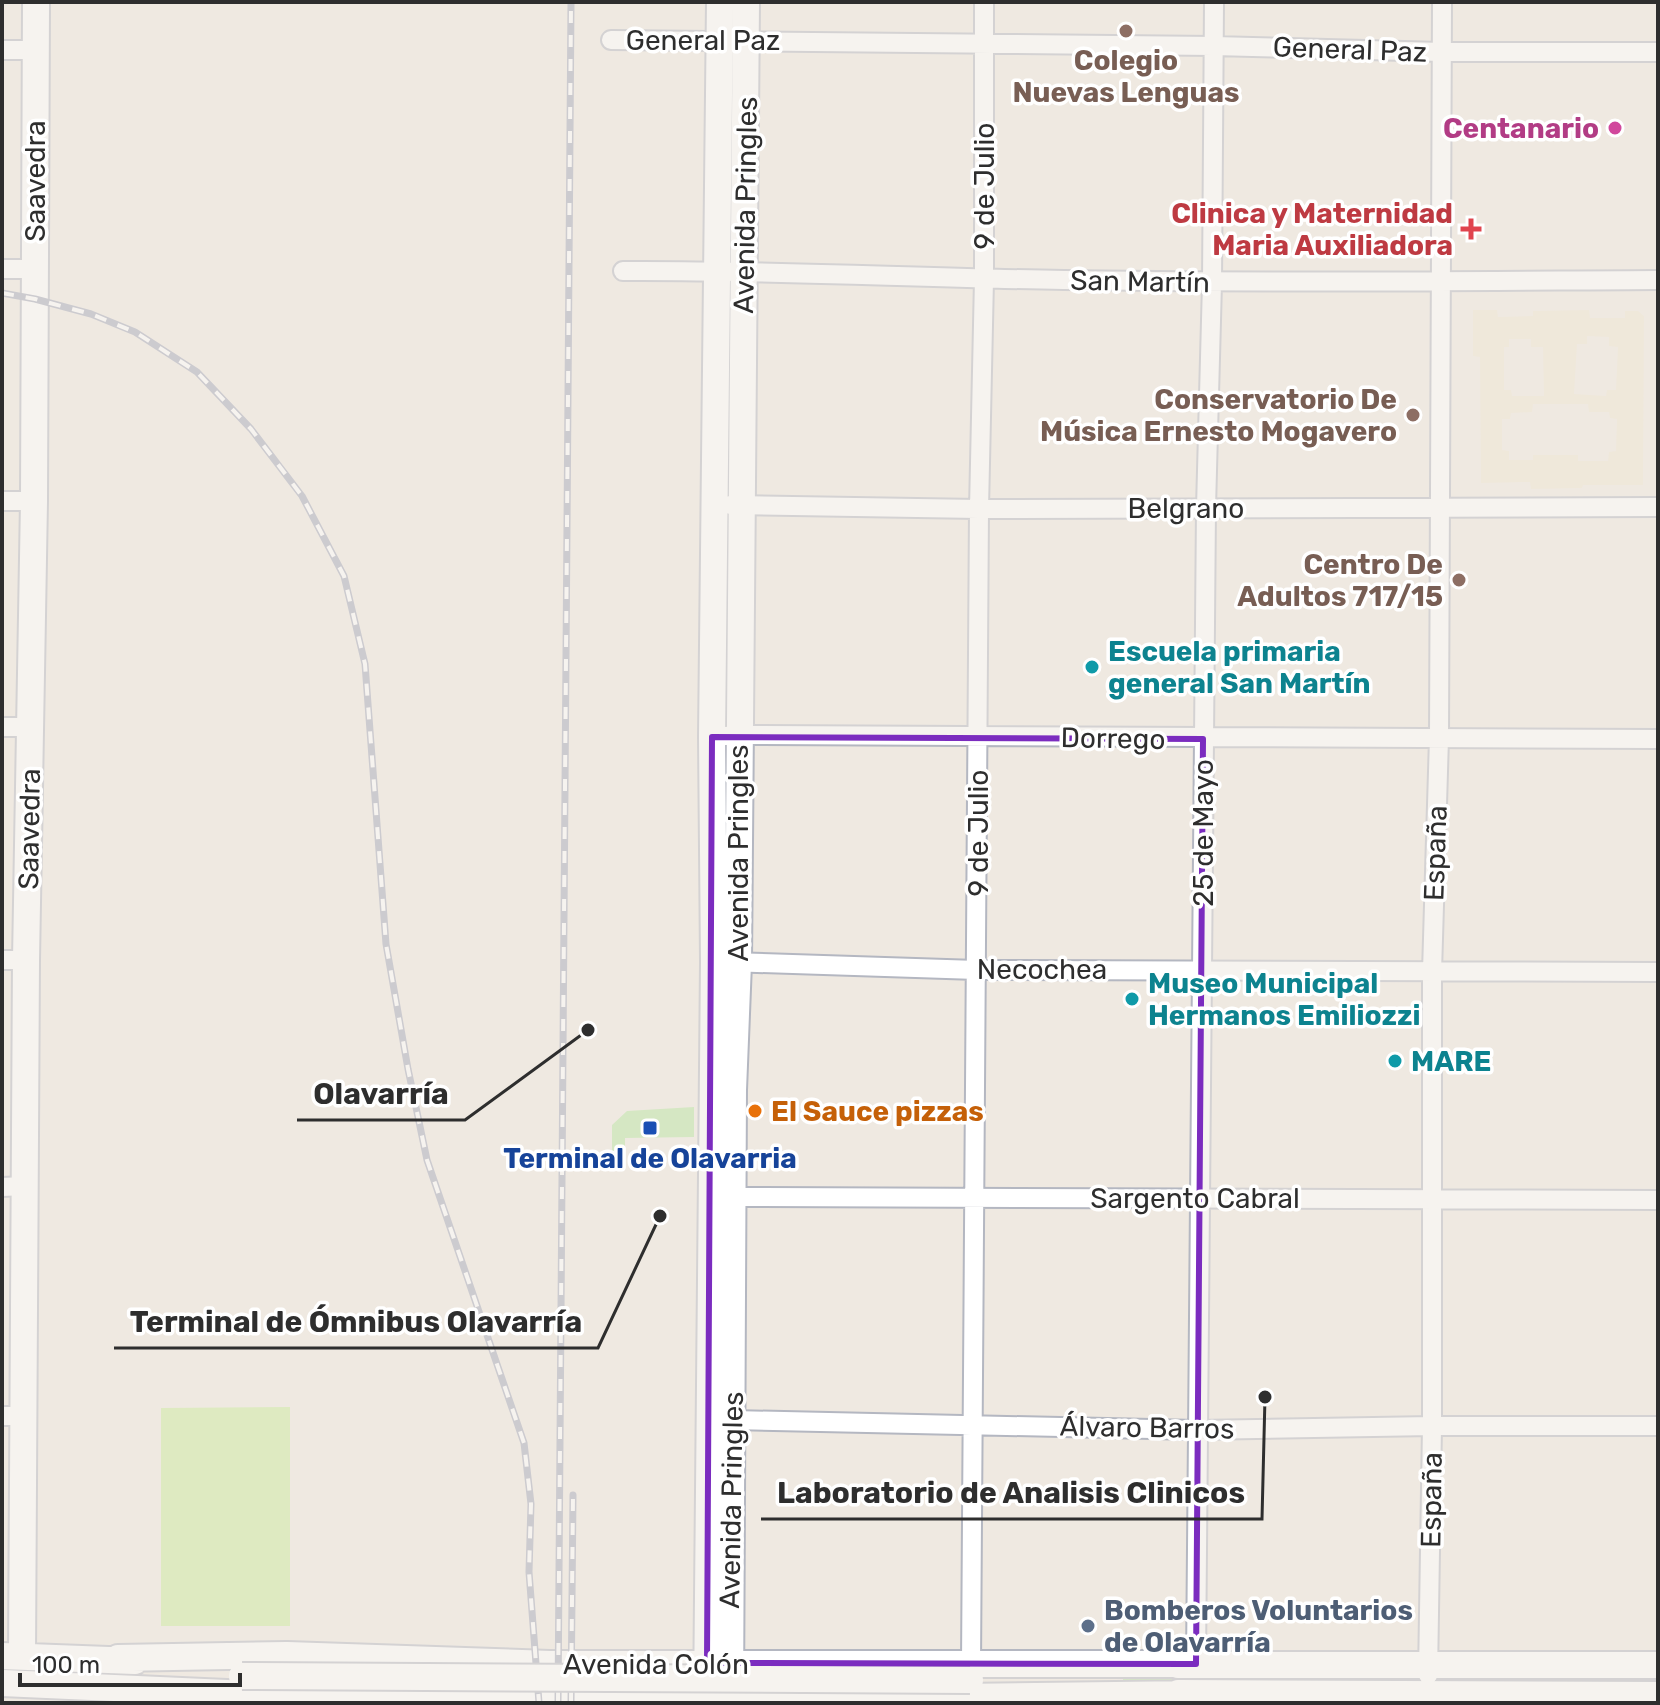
<svg xmlns="http://www.w3.org/2000/svg" width="1660" height="1705" font-family="Rubik,sans-serif">
<style>
.education{fill:#f0e6d1;fill-rule:evenodd}
.green{fill:#b6e59e}
.pitch{fill:#c9ec9a}
.lines{fill:none;stroke-linecap:round;stroke-linejoin:round}
.street-casing{stroke:#b4b7c1;stroke-width:22}
.secondary-casing{stroke:#b4b7c1;stroke-width:30}
.street{stroke:#fff;stroke-width:18}
.secondary{stroke:#fff;stroke-width:26}
.rail-casing{stroke:#a3a6b8;stroke-width:7}
.rail{stroke:#fff;stroke-width:4;stroke-dasharray:12;stroke-linecap:butt}
.secondary-bridge-casing{stroke:#b4b7c1;stroke-width:30;stroke-linecap:butt}
.secondary-bridge{stroke:#fff;stroke-width:26}
.marked{fill:none;stroke:#7b2cbf;stroke-width:6;stroke-linejoin:round}
.education-dot{fill:#8d6e63;stroke:#fff;stroke-width:3}
.hotel-dot{fill:#d1479c;stroke:#fff;stroke-width:3}
.health-dot{fill:#e0444e;stroke:#fff;stroke-width:3}
.culture-dot{fill:#0f9aa8;stroke:#fff;stroke-width:3}
.food-dot{fill:#e8710a;stroke:#fff;stroke-width:3}
.transit-dot{fill:#1a4fb4;stroke:#fff;stroke-width:3}
.service-dot{fill:#5c6f8a;stroke:#fff;stroke-width:3}
.labels{text-anchor:middle;stroke-width:7;stroke-linejoin:round;paint-order:stroke}
.street-label{font-size:28px;fill:#2e2e2e;stroke:#fff}
.education-label{font-size:28px;font-weight:bold;fill:#785e54;stroke:#fff;text-anchor:end}
.hotel-label{font-size:28px;font-weight:bold;fill:#b23c85;stroke:#fff;text-anchor:end}
.health-label{font-size:28px;font-weight:bold;fill:#be3a42;stroke:#fff;text-anchor:end}
.culture-label{font-size:28px;font-weight:bold;fill:#0d838f;stroke:#fff;text-anchor:start}
.food-label{font-size:28px;font-weight:bold;fill:#c56008;stroke:#fff;text-anchor:start}
.transit-label{font-size:28px;font-weight:bold;fill:#164399;stroke:#fff}
.service-label{font-size:28px;font-weight:bold;fill:#4e5e75;stroke:#fff;text-anchor:start}
.leader{fill:none;stroke:#2e2e2e;stroke-width:3}
.callout-dot{fill:#2e2e2e;stroke:#fff;stroke-width:3}
.callout-label{font-size:30px;text-anchor:middle;font-weight:bold;fill:#2e2e2e;stroke:#fff;stroke-width:7;stroke-linejoin:round;paint-order:stroke}
</style>
<rect width="100%" height="100%" fill="#efe9e1"/>
<path class="education" d="M1473,310H1497L1498,317L1533,316V311L1589,310L1590,318H1625V311H1638L1644,316L1643,485H1583L1582,488L1531,489L1530,482L1481,483L1480,357L1473,356ZM1587,336L1609,337V346L1618,347L1616,390H1607L1606,396L1574,394L1577,344H1587ZM1509,339H1531V347H1543L1544,396H1512L1511,390H1504V347H1509ZM1533,404H1588L1589,412H1609L1610,418L1617,419L1616,451L1609,452L1608,461H1578V455H1533V460H1509V451L1502,450V419H1510L1511,413L1532,412Z"/>
<path class="green" d="M694,1107V1137L625,1138V1168L612,1167V1125L627,1111Z
M1123,1676L1411,1677L1410,1683L1123,1682Z"/>
<path class="pitch" d="M290,1407V1626H161V1408Z"/>
<g class="lines">
<g class="street-casing">
<path id="street" d="M611,40L1214,46L1443,52H1658
M2,50H35
M2,269H36
M623,271C770,270 917,278 1064,280C1262,283 1460,281 1658,280
M2,501H34
M730,505L979,509L1658,507
M2,727H31
M712,737L739,735L1658,739
M2,960H26
M729,962L977,970L1658,972
M2,1187L25,1186
M733,1197L1658,1200
M2,1416H24
M733,1420L1197,1430L1432,1426H1658
M1196,1664L1206,508L1212,283L1214,2
M971,1665L979,509L984,279V2
M1428,1675L1432,1426V972L1439,738L1442,2"/>
</g>
<g class="secondary-casing">
<path id="secondary" d="M2,1656L135,1661
M22,1656L26,960L34,501L36,2
M118,1658L287,1655L550,1664H1196
M1178,1665H1658
M2,1683L249,1694L571,1702L1195,1694
M1178,1693L1658,1695
M707,1703L714,962L712,737L720,2
M730,1703L733,1090L738,963L746,2"/>
</g>
<use href="#street" class="street"/>
<use href="#secondary" class="secondary"/>
<g class="rail-casing">
<path id="rail" d="M2,293L35,299L91,314L135,332L197,372L251,429L302,496L344,576L365,664L386,944L408,1069L427,1160L524,1443L531,1504L529,1572L539,1703
M558,1703L571,2
M571,1703L573,1495"/>
</g>
<use href="#rail" class="rail"/>
<g class="secondary-bridge-casing">
<path id="secondary-bridge" d="M242,1676L970,1680"/>
</g>
<use href="#secondary-bridge" class="secondary-bridge"/>
</g>
<path d="M0 0H1660V1705H0ZM712,737L1203,739L1196,1664L707,1663Z" fill="#efe9e1" fill-opacity=".55" fill-rule="evenodd"/>
<path class="marked" d="M712,737L1203,739L1196,1664L707,1663Z"/>
<g class="education-dot">
<circle cx="1126" cy="31" r="8"/>
<circle cx="1413" cy="415" r="8"/>
<circle cx="1459" cy="580" r="8"/>
</g>
<circle class="hotel-dot" cx="1615" cy="128" r="8"/>
<path class="health-dot" d="M1467 217h8v8h8v8h-8v8h-8v-8h-8v-8h8z"/>
<g class="culture-dot">
<circle cx="1092" cy="667" r="8"/>
<circle cx="1132" cy="999" r="8"/>
<circle cx="1395" cy="1061" r="8"/>
</g>
<circle class="food-dot" cx="755" cy="1111" r="8"/>
<rect class="transit-dot" x="642" y="1120" width="16" height="16" rx="4"/>
<circle class="service-dot" cx="1088" cy="1626" r="8"/>
<g class="labels">
<g class="street-label">
<text x="703" y="50">General Paz</text>
<text transform="translate(1350 49) rotate(2)" y="10">General Paz</text>
<text transform="translate(35 181) rotate(-90)" y="10">Saavedra</text>
<text transform="translate(984 186) rotate(-90)" y="10">9 de Julio</text>
<text transform="translate(745 205) rotate(-89)" y="10">Avenida Pringles</text>
<text transform="translate(1140 281) rotate(1)" y="10">San Martín</text>
<text x="1186" y="518">Belgrano</text>
<text transform="translate(1113 738) rotate(1)" y="10">Dorrego</text>
<text transform="translate(29 829) rotate(-89)" y="10">Saavedra</text>
<text transform="translate(978 833) rotate(-90)" y="10">9 de Julio</text>
<text transform="translate(1203 833) rotate(-90)" y="10">25 de Mayo</text>
<text transform="translate(738 853) rotate(-90)" y="10">Avenida Pringles</text>
<text transform="translate(1435 853) rotate(-88)" y="10">España</text>
<text x="1042" y="979">Necochea</text>
<text x="1195" y="1208">Sargento Cabral</text>
<text transform="translate(1147 1427) rotate(1)" y="10">Álvaro Barros</text>
<text transform="translate(731 1500) rotate(-89)" y="10">Avenida Pringles</text>
<text transform="translate(1431 1500) rotate(-89)" y="10">España</text>
<text x="656" y="1674">Avenida Colón</text>
</g>
<g class="education-label">
<text x="1126" y="70" text-anchor="middle">Colegio<tspan x="1126" dy="32">Nuevas Lenguas</tspan></text>
<text x="1397" y="409">Conservatorio De<tspan x="1397" dy="32">Música Ernesto Mogavero</tspan></text>
<text x="1443" y="574">Centro De<tspan x="1443" dy="32">Adultos 717/15</tspan></text>
</g>
<g class="hotel-label">
<text x="1599" y="138">Centanario</text>
</g>
<g class="health-label">
<text x="1453" y="223">Clinica y Maternidad<tspan x="1453" dy="32">Maria Auxiliadora</tspan></text>
</g>
<g class="culture-label">
<text x="1108" y="661">Escuela primaria<tspan x="1108" dy="32">general San Martín</tspan></text>
<text x="1148" y="993">Museo Municipal<tspan x="1148" dy="32">Hermanos Emiliozzi</tspan></text>
<text x="1411" y="1071">MARE</text>
</g>
<g class="food-label">
<text x="771" y="1121">El Sauce pizzas</text>
</g>
<g class="transit-label">
<text x="650" y="1168">Terminal de Olavarria</text>
</g>
<g class="service-label">
<text x="1104" y="1620">Bomberos Voluntarios<tspan x="1104" dy="32">de Olavarría</tspan></text>
</g>
</g>
<path class="leader" d="M588 1030L465 1120H297M660 1216L598 1348H114M1265 1397L1262 1519H761"/>
<g class="callout-dot">
<circle cx="588" cy="1030" r="8"/>
<circle cx="660" cy="1216" r="8"/>
<circle cx="1265" cy="1397" r="8"/>
</g>
<g class="callout-label">
<text x="381" y="1104">Olavarría</text>
<text x="356" y="1332">Terminal de Ómnibus Olavarría</text>
<text x="1011" y="1503">Laboratorio de Analisis Clinicos</text>
</g>
<rect width="1660" height="1705" fill="none" stroke="#2e2e2e" stroke-width="8"/>
<path d="M20 1673v12h220v-12" fill="none" stroke="#2e2e2e" stroke-width="4"/>
<text x="32" y="1673" font-size="24" fill="#2e2e2e" stroke="#ffffff" stroke-width="6" paint-order="stroke">100 m</text>
</svg>
